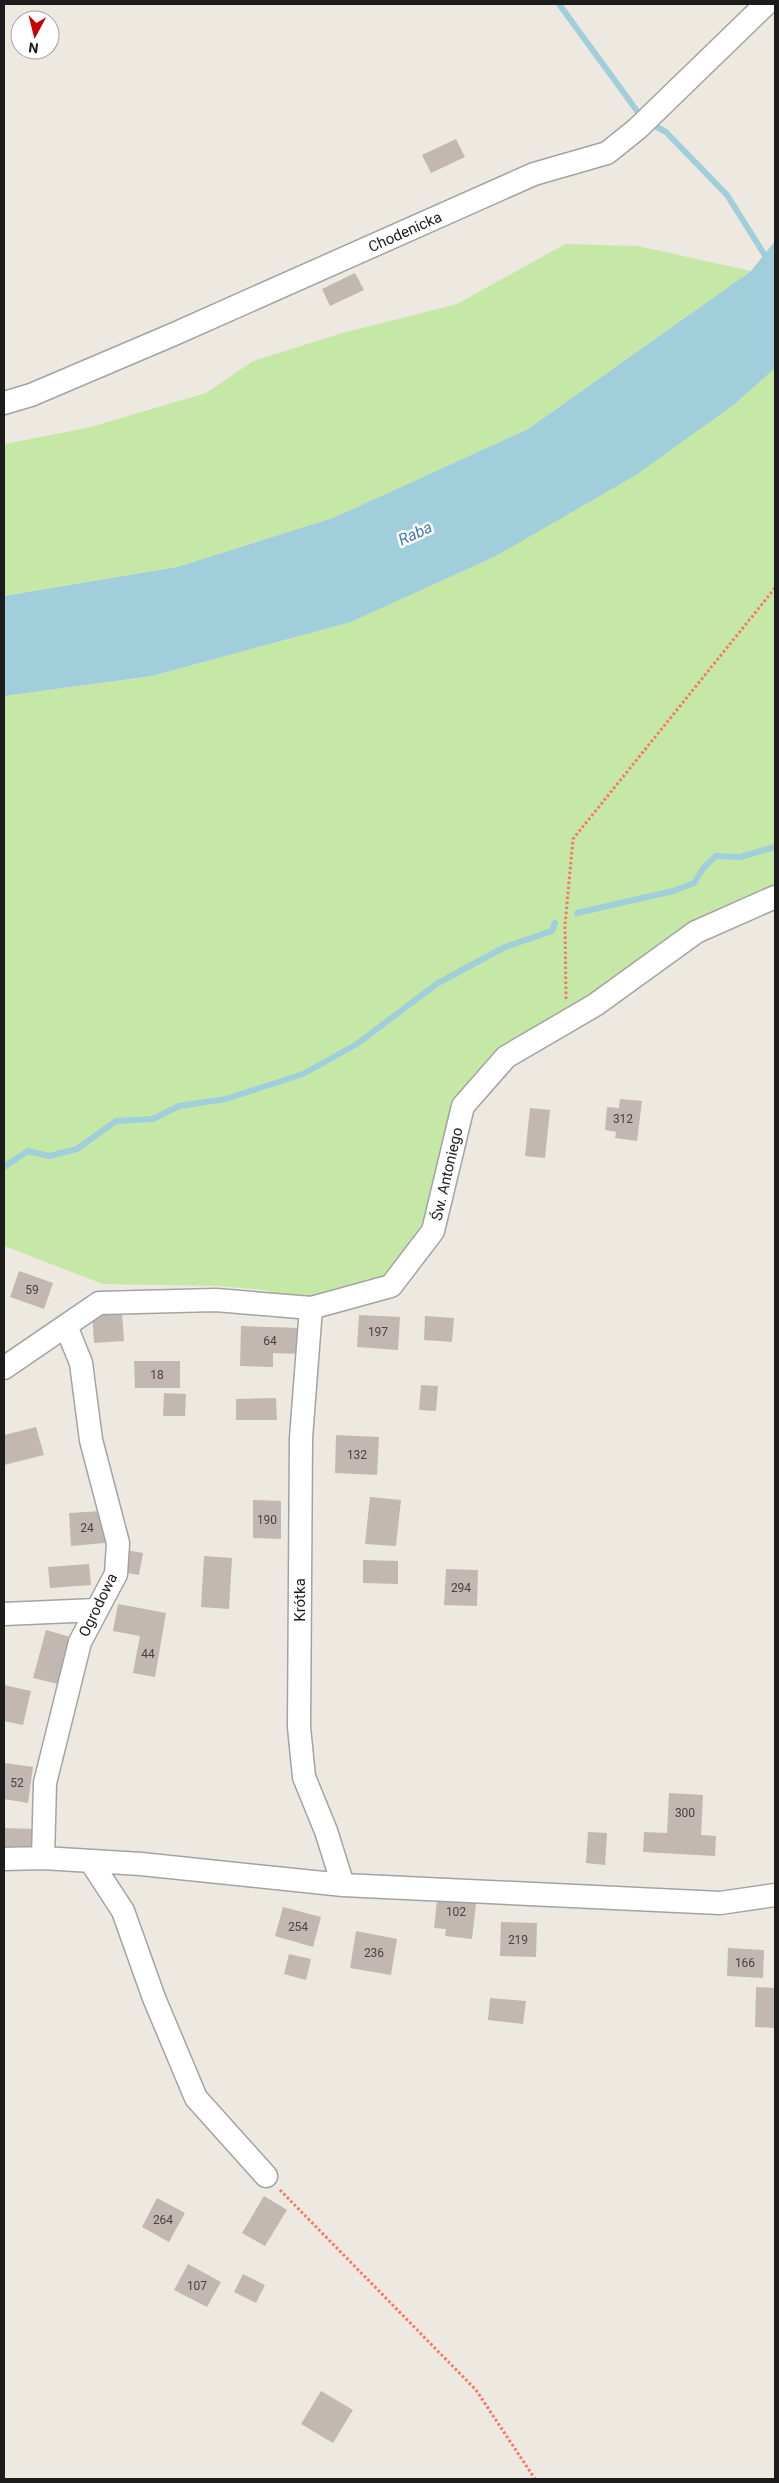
<svg xmlns="http://www.w3.org/2000/svg" width="779" height="2483" font-family="Roboto,sans-serif">
<style>
.grass{fill:#c6e8a6}
.water{fill:#a1cedb}
.lines{fill:none;stroke-linecap:round;stroke-linejoin:round}
.stream{stroke:#a1cedb;stroke-width:6}
.building{fill:#c2b8b1}
.minor-casing{stroke:#a3a3a3;stroke-width:25}
.path{stroke:#f97566;stroke-width:3;stroke-dasharray:2.5 2.5;stroke-linecap:butt}
.minor{stroke:#fff;stroke-width:22}
.labels{text-anchor:middle;stroke-width:5;stroke-linejoin:round;paint-order:stroke}
.number-label{font-size:12px;fill:#464341}
.street-label{font-size:15px;fill:#1c1c1c;stroke:#fff}
.water-label{font-size:16px;font-style:italic;fill:#4979aa;stroke:#fff}
</style>
<rect width="100%" height="100%" fill="#ede9e1"/>
<path class="grass" d="M565,244L638,246L751,271L528,429L333,518L177,567L4,596V444L87,428L206,393L253,361L342,333L457,304Z
M775,368V897L506,1057L463,1106L433,1231L391,1286L311,1308L265,1290L219,1286L103,1284L4,1246V696L152,676L351,622L494,557L736,403Z"/>
<path class="water" d="M775,241V368L736,403L636,475L494,557L351,622L152,676L4,696V596L177,567L333,518L528,429L751,271Z"/>
<g class="lines">
<path class="stream" d="M559,4L640,115
M653,125L666,132L727,195L764,254L775,268
M577,913L673,891L694,883L704,867L716,856L740,857L775,847
M4,1167L28,1151L49,1156L77,1149L116,1121L153,1119L179,1106L226,1099L303,1074L357,1044L438,983L505,947L552,931L555,923"/>
</g>
<path class="building" d="M456,139L465,157L431,173L422,155Z
M355,273L364,290L330,306L322,289Z
M620,1099L642,1101L637,1141L615,1138L616,1132L605,1130L607,1107L619,1108Z
M530,1108L550,1110L545,1158L525,1156Z
M19,1271L53,1283L44,1309L10,1297Z
M122,1312L124,1341L94,1343L92,1313Z
M359,1315L400,1317L398,1350L357,1347Z
M425,1316L454,1318L452,1342L424,1340Z
M241,1326L300,1328L299,1354L273,1353V1367L240,1366Z
M134,1361H180V1388H135Z
M421,1385L438,1386L436,1411L419,1410Z
M164,1393L186,1394L185,1416H163Z
M276,1398L277,1420H236V1399Z
M36,1427L44,1455L4,1465V1435Z
M336,1435L379,1437L377,1475L335,1473Z
M370,1497L401,1500L396,1546L365,1544Z
M253,1500L281,1501V1539L253,1538Z
M102,1511L105,1543L71,1546L69,1513Z
M126,1550L143,1553L139,1575L122,1572Z
M204,1556L232,1558L229,1609L201,1607Z
M363,1560L398,1561V1584L363,1583Z
M89,1564L91,1585L50,1588L48,1567Z
M446,1569L478,1570L477,1606L444,1605Z
M118,1604L166,1613L155,1677L133,1673L140,1636L113,1631Z
M46,1630L70,1637L58,1684L33,1678Z
M4,1685L31,1691L23,1725L4,1721Z
M4,1763L33,1767L28,1803L4,1799Z
M669,1793L703,1795L701,1835L716,1836L715,1856L643,1852L644,1832L667,1833Z
M4,1828L35,1829L34,1852H4Z
M588,1832L607,1833L605,1865L586,1863Z
M438,1892L477,1896L472,1939L445,1936L446,1929L434,1928Z
M283,1907L321,1917L313,1947L275,1936Z
M501,1922L537,1923L536,1957L500,1956Z
M356,1931L397,1939L391,1975L350,1968Z
M728,1948L764,1950L763,1978L727,1976Z
M289,1954L311,1959L306,1980L284,1974Z
M756,1987L775,1988V2028L755,2027Z
M490,1998L526,2001L523,2024L488,2020Z
M264,2196L287,2210L265,2246L242,2233Z
M157,2198L185,2213L169,2242L142,2227Z
M188,2264L221,2282L207,2307L174,2290Z
M243,2274L265,2285L256,2303L234,2292Z
M321,2391L353,2410L333,2443L301,2424Z"/>
<g class="lines">
<g class="minor-casing">
<path id="minor" d="M4,403L31,395L172,335L534,174L607,153L637,129L766,4
M311,1308L301,1438L299,1727L304,1777L326,1831L343,1885
M4,1368L99,1303L216,1300L311,1308L391,1286L433,1231L463,1106L506,1057L595,1005L696,932L775,897
M4,1614L96,1610
M43,1858L45,1783L80,1642L116,1574L118,1543L91,1440L81,1363L66,1326
M4,1859L43,1858L141,1864L343,1885L720,1903L775,1895
M91,1862L123,1911L154,1998L196,2098L266,2176"/>
</g>
<path class="path" d="M566,999L565,925L573,839L775,588
M280,2190L476,2390L535,2479"/>
<use href="#minor" class="minor"/>
</g>
<g class="labels">
<g class="number-label">
<text x="623" y="1123">312</text>
<text x="32" y="1294">59</text>
<text x="378" y="1336">197</text>
<text x="270" y="1345">64</text>
<text x="157" y="1379">18</text>
<text x="357" y="1459">132</text>
<text x="267" y="1524">190</text>
<text x="87" y="1532">24</text>
<text x="461" y="1592">294</text>
<text x="148" y="1658">44</text>
<text x="17" y="1787">52</text>
<text x="685" y="1817">300</text>
<text x="456" y="1916">102</text>
<text x="298" y="1931">254</text>
<text x="518" y="1944">219</text>
<text x="374" y="1957">236</text>
<text x="745" y="1967">166</text>
<text x="163" y="2224">264</text>
<text x="197" y="2290">107</text>
</g>
<g class="street-label">
<text transform="translate(405 232) rotate(-24)" y="5">Chodenicka</text>
<text transform="translate(447 1174) rotate(-77)" y="5">Św. Antoniego</text>
<text transform="translate(300 1600) rotate(-90)" y="5">Krótka</text>
<text transform="translate(98 1605) rotate(-64)" y="5">Ogrodowa</text>
</g>
<g class="water-label">
<text transform="translate(415 533) rotate(-25)" y="6">Raba</text>
</g>
</g>
<rect width="779" height="2483" fill="none" stroke="#1c1c1c" stroke-width="10"/>
<g transform="translate(35 35) rotate(187)"><circle r="24" fill="#ffffff" stroke="#a4a4a4"/>
<path d="M0-4L9 19L0 12L-9 19Z" fill="#c60101"/>
<text y="-8" font-size="14" font-weight="bold" text-anchor="middle" fill="#1c1c1c">N</text>
</g>
</svg>
